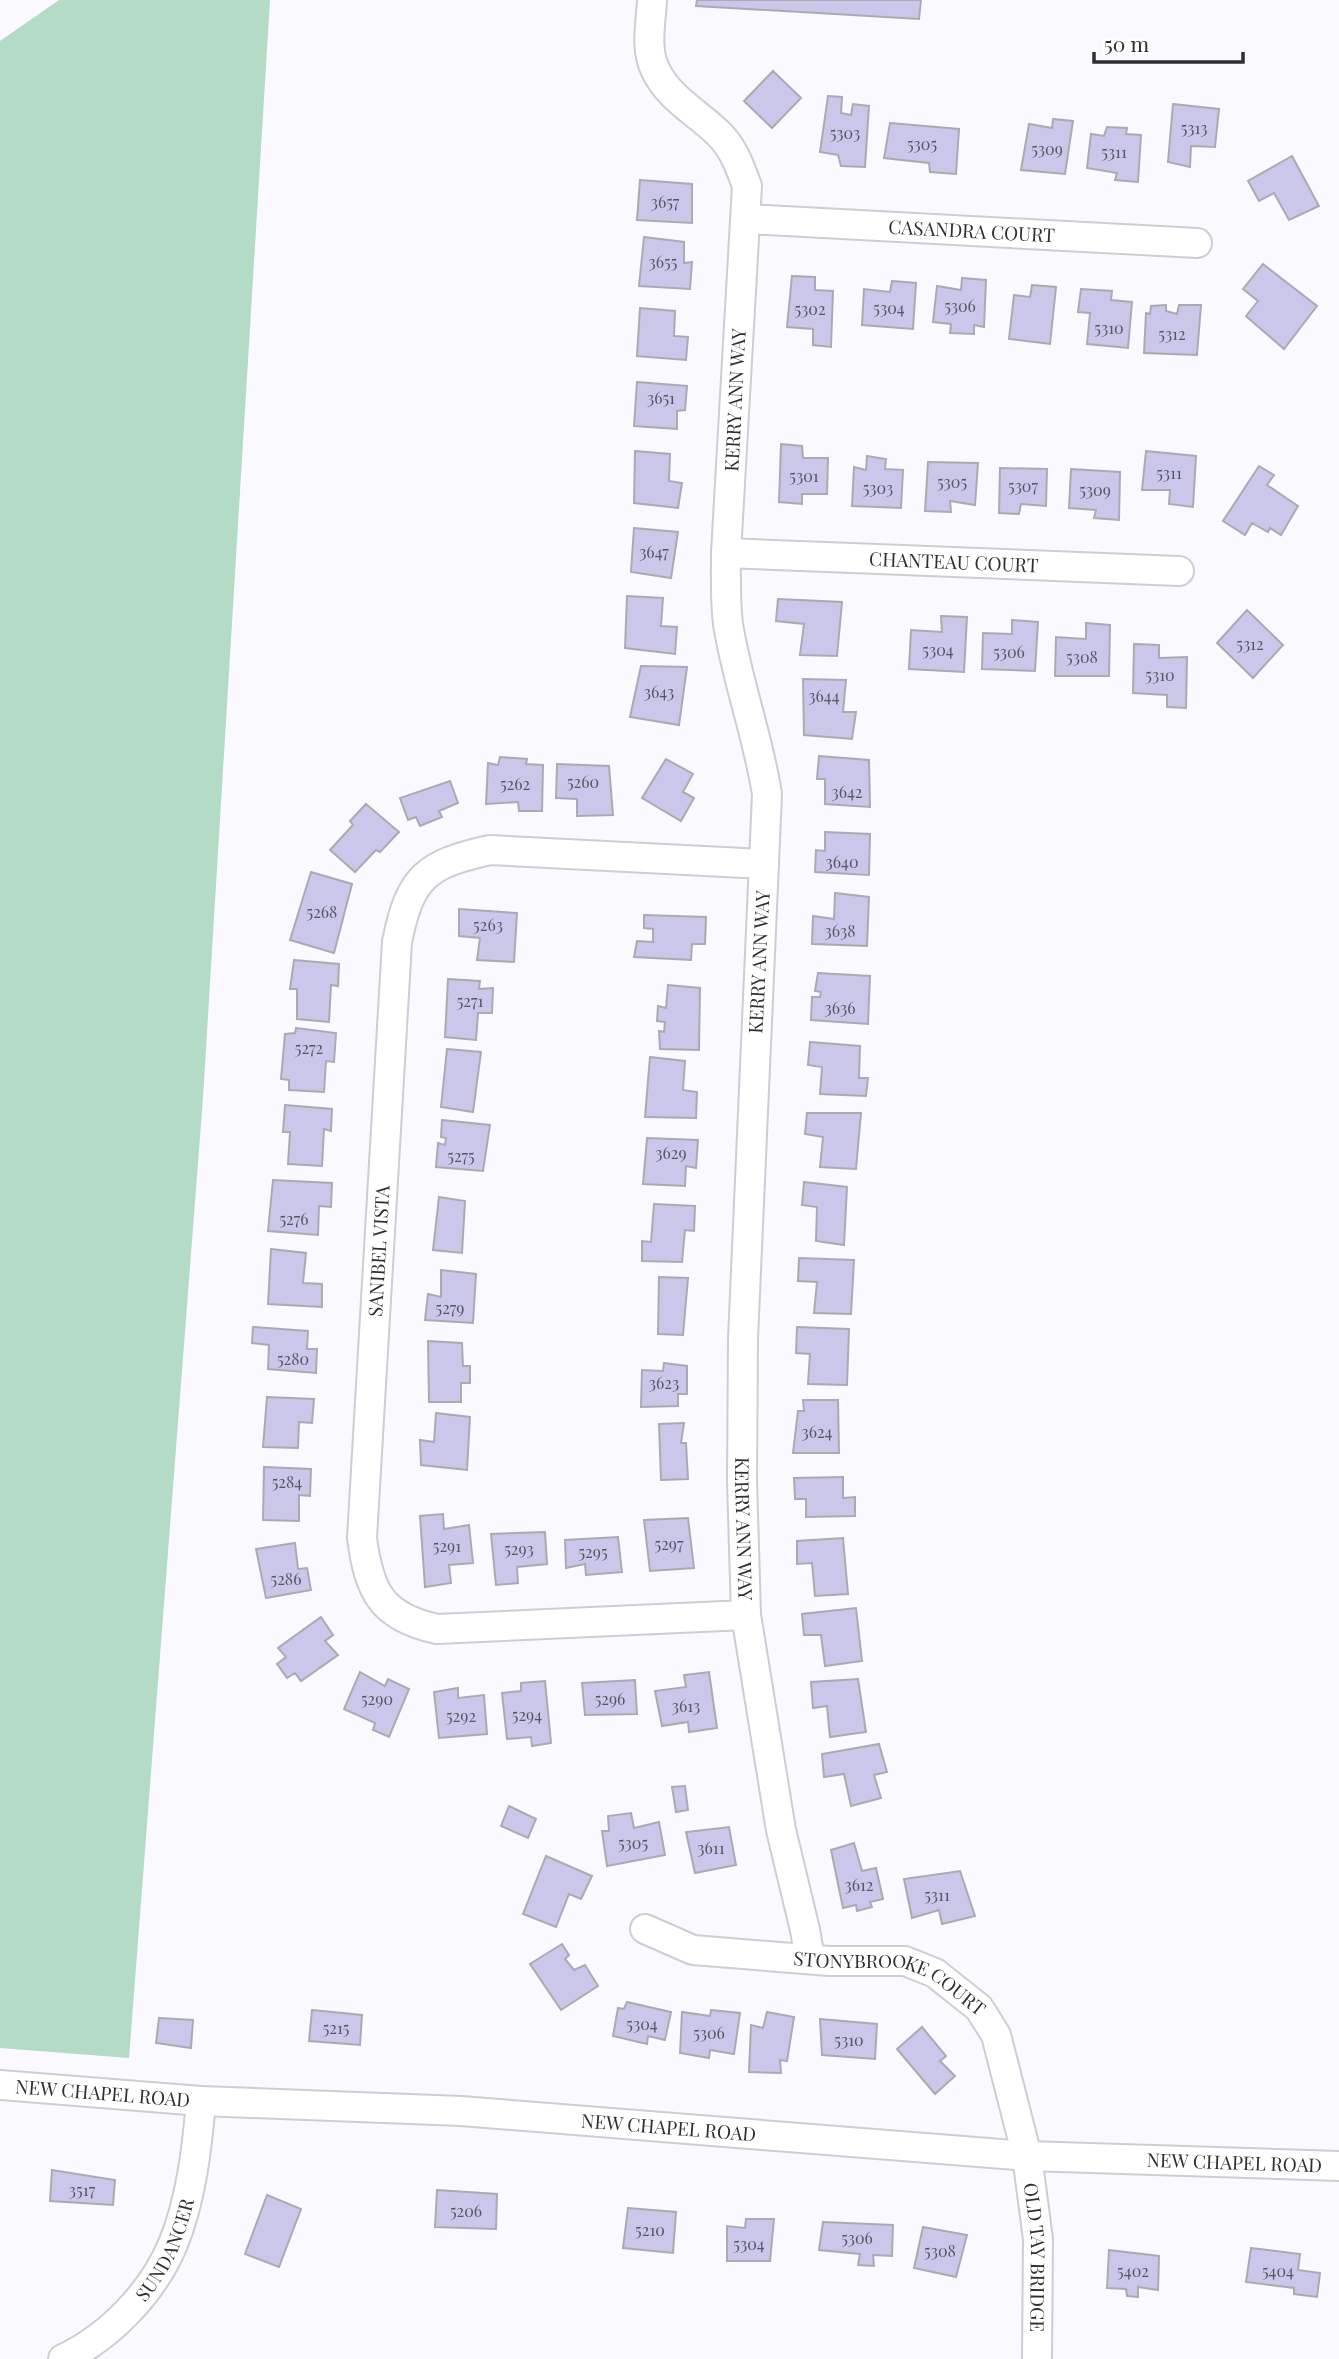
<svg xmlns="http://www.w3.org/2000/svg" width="1339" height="2359" font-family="'Playfair Display',serif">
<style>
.green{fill:#b4dbc6}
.building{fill:#cac7eb;stroke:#aaaab1;stroke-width:2}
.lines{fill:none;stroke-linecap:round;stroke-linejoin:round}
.minor-casing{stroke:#cdcdd4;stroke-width:32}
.minor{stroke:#fff;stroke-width:28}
.labels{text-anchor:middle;stroke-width:5;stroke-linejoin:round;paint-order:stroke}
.number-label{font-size:16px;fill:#565560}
.street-label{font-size:19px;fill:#2f2f32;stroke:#fff}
</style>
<rect width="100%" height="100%" fill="#f9f9ff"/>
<path class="green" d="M59,0H270L203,1098L129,2058L0,2048V41Z"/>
<path class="building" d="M697,0H921L919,19L696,6Z
M773,71L801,98L772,128L744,101Z
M828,96L842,97L841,113L851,115L853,104L869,106L865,167L841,166L838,155L820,152Z
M1173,104L1219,109L1215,147L1191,146L1190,167L1168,162Z
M1053,119L1073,121L1065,174L1021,170L1029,124L1052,128Z
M890,123L959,129L956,174L930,172L929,163L884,158Z
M1107,127L1127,128L1126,134L1141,135L1138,182L1115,180L1117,173L1087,168L1091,134L1104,136Z
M1292,156L1319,206L1289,220L1274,193L1259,201L1248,181Z
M640,180L692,184V223L637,220Z
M644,237L684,242V263L692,262L690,289L639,286Z
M1263,264L1317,306L1284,349L1246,316L1258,301L1243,289Z
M792,276L815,277V290L833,291L831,347L813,345V329L787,327Z
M962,278L986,280L984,327L974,325V334L950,333L951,324L933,322L937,286L961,290Z
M892,281L916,283L913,329L862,325L864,289L890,292Z
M1032,285L1056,287L1050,344L1009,339L1014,295L1030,297Z
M1081,289L1112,291L1111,300L1132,302L1128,348L1087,344L1090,313L1078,312Z
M1166,305V311L1177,314L1179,305H1201L1197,355L1144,353L1146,313L1150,314L1151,306Z
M640,308L675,311L674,336L688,337L686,360L637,356Z
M637,382L687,386L685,410L677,411V429L634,426Z
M781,444L802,446L803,458H828L827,494H802V504L779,502Z
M635,451L670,454L669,481L682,483L678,508L634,503Z
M1146,451L1196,456L1193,507L1169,504L1170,490H1142Z
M867,456L886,459L885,469L903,470L901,508L852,506L854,467L866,470Z
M928,462L978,463L975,505L950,501L951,512L925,511Z
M1259,466L1274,475L1267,485L1298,506L1281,535L1270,528L1268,532L1252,523L1245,535L1223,521Z
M1000,468L1047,469L1046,506L1021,504L1019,514L999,513Z
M1071,469L1120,472L1119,520L1094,518L1096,510L1069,508Z
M634,528L678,532L671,578L631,572Z
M627,596L663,598L661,626L677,627L675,654L625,648Z
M778,599L842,602L837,656L800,655L804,624L776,621Z
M1247,610L1283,645L1253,678L1217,643Z
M941,616L967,617L964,672L909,669L911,630L942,632Z
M1012,620L1038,622L1035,671L982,669L983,633L1012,634Z
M1086,623L1110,625L1109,676H1055L1056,637L1086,639Z
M1134,644L1159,645V658L1187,657L1186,708L1167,707V695L1133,693Z
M641,666L687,667L679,725L630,717Z
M803,679L846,680L843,712H856L852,739L804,735Z
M819,756L869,760L870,807L825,804V779H817Z
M500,757L527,759L526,764L543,765L542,811H519L518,802L486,804L488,763L498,765Z
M666,759L693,774L683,792L694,798L681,821L642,798Z
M557,764L609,766L613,815L577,816V799L556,798Z
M450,781L458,803L439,811L442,817L420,826L416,817L408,820L400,798Z
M366,804L399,832L380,852L376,850L355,872L330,850L353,825L350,821Z
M825,832L870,834L869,875L815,872L816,850L825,851Z
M311,872L352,884L334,953L290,940Z
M835,893L869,897L867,946L812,944L813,916L834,919Z
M459,909L517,913L514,962L477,960L480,938L459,936Z
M644,915L706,917L705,944H692L691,960L634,957L637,941L653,942V929L644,928Z
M294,960L339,964L338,986L331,985L329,1022L297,1019V989H290Z
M818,973L870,976L868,1024L811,1020L812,997H820L821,992L815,991Z
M448,979L480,981L479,989L493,988L492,1013H478L476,1040L445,1037Z
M668,985L700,988L699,1050L660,1049L659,1031L664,1032L665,1022L657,1021L658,1006L666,1008Z
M296,1028L336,1033L334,1062L326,1061L324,1092L289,1090V1080L281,1079L285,1034L295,1033Z
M810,1042L860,1046L859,1078H868L866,1096L820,1094L822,1067L808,1065Z
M447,1049L481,1052L473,1112L441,1107Z
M650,1057L685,1061L683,1090L697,1092L696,1118L645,1117Z
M285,1105L332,1109L331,1131L324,1129L322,1166L288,1164L290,1132H283Z
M807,1113H861L856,1169L820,1167L823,1137L805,1134Z
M442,1120L490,1125L483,1171L436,1167L438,1143L445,1145L446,1138L441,1137Z
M647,1138L698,1140L696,1168L686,1166L685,1186L643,1184Z
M273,1180L332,1183L331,1207L319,1206L318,1235L268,1231Z
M804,1182L847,1187L844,1245L816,1241L817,1207L802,1205Z
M439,1197L465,1201L462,1253L433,1250Z
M654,1204L695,1206L694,1231L685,1230L682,1262L642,1261V1241L651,1242Z
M271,1249L306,1253L303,1283L322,1284V1307L268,1304Z
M799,1258L854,1260L851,1314L814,1313L817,1282L798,1281Z
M441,1270L476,1274L473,1323L425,1320L428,1294L441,1297Z
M659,1277L688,1278L683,1335L658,1334Z
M253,1327L308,1331L307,1349H317L316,1373L268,1369L269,1345L252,1343Z
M797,1327L849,1329L847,1385L808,1384L810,1354L796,1353Z
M428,1341L462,1343L463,1366H470V1383H461V1402H429Z
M664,1363L687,1366V1394H678V1406L641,1407L642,1370L663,1371Z
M267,1397L314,1399L312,1423L299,1422L298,1448L263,1447Z
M803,1400H838L839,1453H793L798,1411H804Z
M436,1413L470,1417L467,1470L421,1465L420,1440L434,1442Z
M684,1423L681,1443H686L688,1479L661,1480L659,1424Z
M264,1467L311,1469L310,1496L299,1495V1521L263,1520Z
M843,1477V1498L855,1497V1516L806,1517V1499H795L794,1478Z
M443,1514L444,1529L469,1525L473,1563L449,1565L451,1583L425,1587L420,1516Z
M688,1518L694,1568L650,1571L644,1520Z
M545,1532L547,1564L517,1567L518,1583L496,1585L491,1534Z
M618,1537L622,1572L586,1575L585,1564L566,1568L565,1540Z
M843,1538L848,1594L815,1596L812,1563L797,1564V1541Z
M295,1543L298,1569L307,1568L311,1590L266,1598L256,1549Z
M856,1608L862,1661L825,1666L821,1635H804L802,1614Z
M321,1617L333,1635L325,1641L338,1655L301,1681L295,1673L287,1678L277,1664L286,1657L278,1648Z
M360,1672L385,1686L388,1679L409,1689L389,1737L373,1730L375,1723L344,1709Z
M709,1672L717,1728L689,1732L688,1722L662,1726L655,1691L686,1687L684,1675Z
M858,1679L866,1732L830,1737L827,1706L813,1708L811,1682Z
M635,1680L637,1714L585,1715L582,1683Z
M545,1681L551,1743L532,1746L531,1737L507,1739L502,1693L521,1691V1683Z
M458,1688V1698L484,1695L487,1734L439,1738L434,1692Z
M879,1744L887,1772L874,1775L881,1798L851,1806L844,1774L824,1777L822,1754Z
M685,1786L688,1810L676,1812L672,1787Z
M509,1806L536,1819L528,1838L501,1826Z
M631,1813L634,1828L659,1822L665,1855L607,1866L602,1831H609L608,1816Z
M729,1827L736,1865L695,1873L686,1832Z
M854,1843L862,1871L876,1868L883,1899L870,1902L872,1907L857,1911L856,1905L843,1908L831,1850Z
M546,1856L592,1876L581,1899L569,1894L556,1927L523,1914Z
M960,1871L975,1916L942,1924L939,1910L912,1918L904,1879Z
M562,1944L569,1955L565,1959L574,1970L585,1965L598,1986L561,2010L530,1964Z
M627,2002L671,2012L665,2040L648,2036L647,2044L613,2036L618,2008L624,2009Z
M312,2010L362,2015L360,2045L309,2041Z
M711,2010L740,2013L734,2054L710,2050L709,2058L680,2053L682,2012L710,2016Z
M767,2012L794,2017L787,2061L780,2060L781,2073L749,2072L751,2025L763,2028Z
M159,2018L193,2020L191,2048L156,2043Z
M820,2019L877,2024L875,2059L822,2055Z
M922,2027L946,2056L940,2061L955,2076L935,2094L897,2049Z
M52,2170L115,2180L113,2205L50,2201Z
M437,2190L497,2194L496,2229L435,2227Z
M267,2195L301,2209L279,2267L245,2254Z
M628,2208L676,2212L673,2253L623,2248Z
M746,2219H774L770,2261H727V2226L745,2228Z
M823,2222L893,2225L892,2256L873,2255L874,2266L858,2265L860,2254L819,2250Z
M923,2227L967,2235L956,2277L914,2268Z
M1251,2248L1300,2254L1298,2270L1320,2273L1317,2297L1294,2294V2288L1246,2282Z
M1109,2250L1159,2256L1158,2290L1138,2287V2297L1127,2296L1126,2289L1107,2288Z"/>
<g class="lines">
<g class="minor-casing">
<g id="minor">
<path id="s1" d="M652,0C651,23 645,48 655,69C668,98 698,113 719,134C734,149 740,167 747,186L726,553C726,577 725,600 728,624C737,681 758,736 767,794L743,1339L742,1480L746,1615L781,1830L805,1930L810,1959"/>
<path id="s2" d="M746,219L1197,243"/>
<path id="s3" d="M726,553L1179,571"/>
<path id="s4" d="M746,1615L437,1629C381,1617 369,1591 362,1538L397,942C410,877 426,864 490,850L764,864"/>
<path id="s5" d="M645,1929L693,1950L829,1961H905L935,1973L979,2008L996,2035L1027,2156L1038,2239L1037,2359"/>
<path id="s6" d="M0,2085L201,2101L461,2111L1027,2156L1339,2166"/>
<path id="s7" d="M63,2359C110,2337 153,2292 173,2244C191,2200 197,2149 201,2101"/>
</g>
</g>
<use href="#minor" class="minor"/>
</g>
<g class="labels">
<g class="number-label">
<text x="1194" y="134">5313</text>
<text x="845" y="139">5303</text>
<text x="922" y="150">5305</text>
<text x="1047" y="155">5309</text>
<text x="1114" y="158">5311</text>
<text x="665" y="208">3657</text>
<text x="663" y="268">3655</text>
<text x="960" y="312">5306</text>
<text x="889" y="314">5304</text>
<text x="810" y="315">5302</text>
<text x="1109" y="334">5310</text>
<text x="1172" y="340">5312</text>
<text x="661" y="404">3651</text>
<text x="1169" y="479">5311</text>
<text x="804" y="482">5301</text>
<text x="952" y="488">5305</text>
<text x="1023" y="492">5307</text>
<text x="878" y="494">5303</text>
<text x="1095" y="496">5309</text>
<text x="654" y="558">3647</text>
<text x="1250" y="650">5312</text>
<text x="938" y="656">5304</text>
<text x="1009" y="658">5306</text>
<text x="1082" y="663">5308</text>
<text x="1160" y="681">5310</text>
<text x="659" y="698">3643</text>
<text x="824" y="702">3644</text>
<text x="583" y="788">5260</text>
<text x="515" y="790">5262</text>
<text x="847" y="798">3642</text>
<text x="842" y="868">3640</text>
<text x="322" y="918">5268</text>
<text x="488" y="931">5263</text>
<text x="840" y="937">3638</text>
<text x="470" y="1007">5271</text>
<text x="840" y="1014">3636</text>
<text x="309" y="1054">5272</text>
<text x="671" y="1159">3629</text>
<text x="461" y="1162">5275</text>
<text x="294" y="1225">5276</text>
<text x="450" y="1314">5279</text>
<text x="293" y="1365">5280</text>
<text x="664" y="1389">3623</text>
<text x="817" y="1438">3624</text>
<text x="287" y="1488">5284</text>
<text x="669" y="1550">5297</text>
<text x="447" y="1552">5291</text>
<text x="519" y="1555">5293</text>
<text x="593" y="1558">5295</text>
<text x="286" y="1585">5286</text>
<text x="377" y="1705">5290</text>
<text x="610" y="1705">5296</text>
<text x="686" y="1712">3613</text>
<text x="527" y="1721">5294</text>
<text x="461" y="1722">5292</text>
<text x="633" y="1849">5305</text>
<text x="711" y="1854">3611</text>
<text x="859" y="1891">3612</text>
<text x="937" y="1901">5311</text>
<text x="642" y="2030">5304</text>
<text x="336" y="2034">5215</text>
<text x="709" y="2039">5306</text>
<text x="849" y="2046">5310</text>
<text x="82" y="2196">3517</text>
<text x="466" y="2217">5206</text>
<text x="650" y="2236">5210</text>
<text x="857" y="2244">5306</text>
<text x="749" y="2250">5304</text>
<text x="940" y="2257">5308</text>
<text x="1133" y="2277">5402</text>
<text x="1278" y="2277">5404</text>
</g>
<g class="street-label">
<text dy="7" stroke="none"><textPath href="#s2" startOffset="226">CASANDRA COURT</textPath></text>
<text transform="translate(735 400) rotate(-87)" y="7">KERRY ANN WAY</text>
<text dy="7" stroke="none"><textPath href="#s3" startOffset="228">CHANTEAU COURT</textPath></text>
<text transform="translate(759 962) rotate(-87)" y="7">KERRY ANN WAY</text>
<text dy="7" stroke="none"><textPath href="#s4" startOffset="726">SANIBEL VISTA</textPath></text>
<text dy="7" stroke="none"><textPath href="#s1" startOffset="1570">KERRY ANN WAY</textPath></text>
<text dy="7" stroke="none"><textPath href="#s5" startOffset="256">STONYBROOKE COURT</textPath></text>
<text dy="7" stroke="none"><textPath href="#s6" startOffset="103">NEW CHAPEL ROAD</textPath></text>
<text dy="7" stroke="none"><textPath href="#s6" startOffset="670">NEW CHAPEL ROAD</textPath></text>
<text dy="7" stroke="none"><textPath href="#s6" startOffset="1237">NEW CHAPEL ROAD</textPath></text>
<text dy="7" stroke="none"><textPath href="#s7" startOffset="154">SUNDANCER</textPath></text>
<text dy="7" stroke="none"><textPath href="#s5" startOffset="612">OLD TAY BRIDGE</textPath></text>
</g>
</g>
<path d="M1094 52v10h149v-10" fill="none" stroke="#2f2f32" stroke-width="3.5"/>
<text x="1104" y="52" font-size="21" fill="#2f2f32" stroke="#ffffff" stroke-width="5" paint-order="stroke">50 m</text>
</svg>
